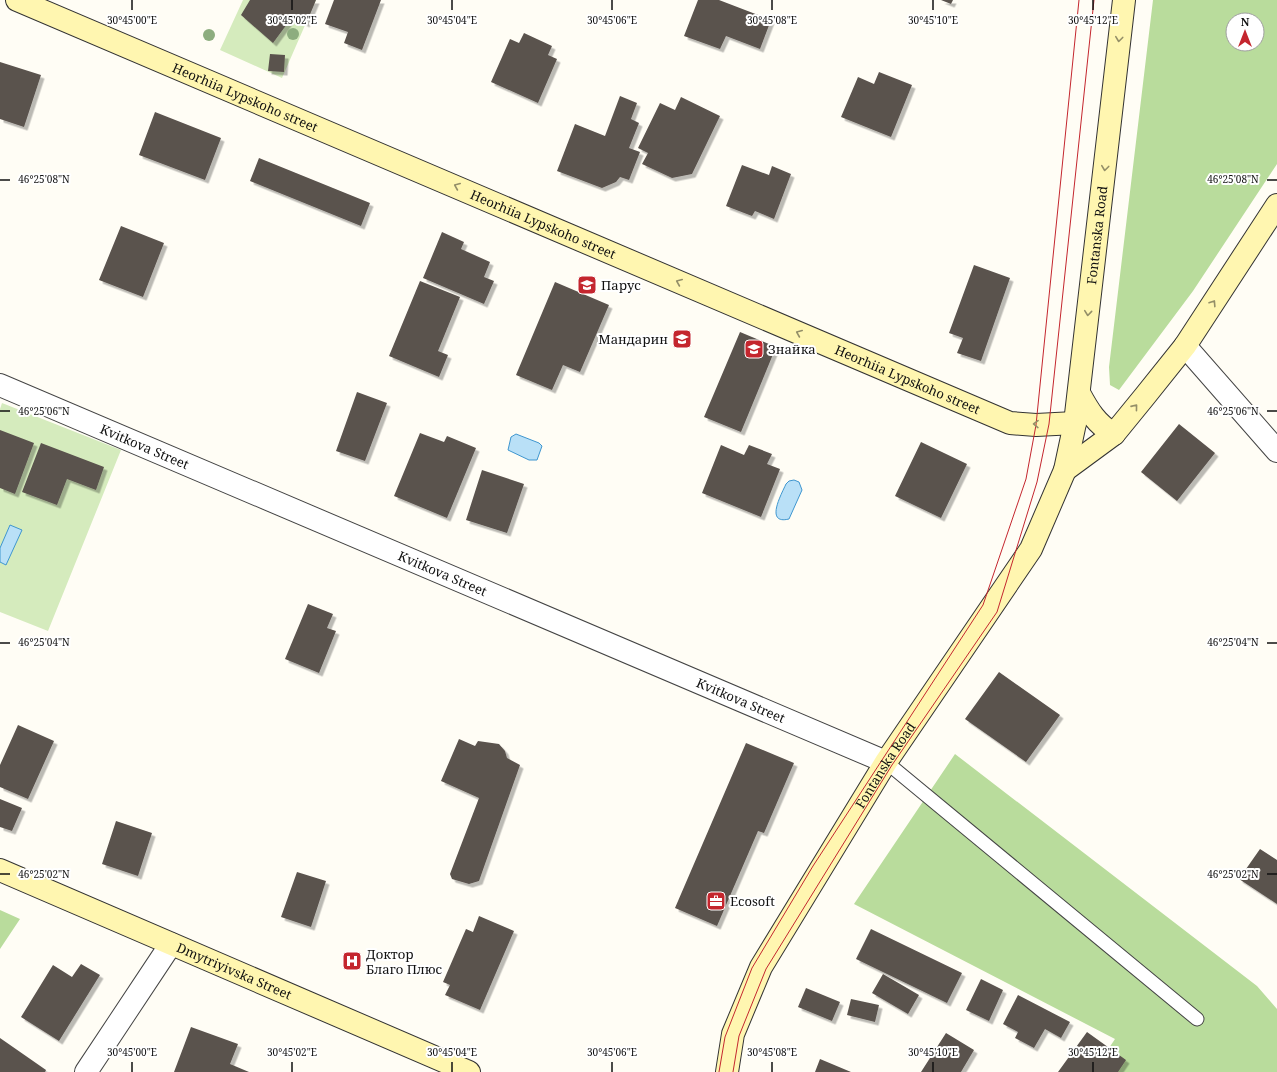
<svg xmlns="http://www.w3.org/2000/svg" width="1277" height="1072" font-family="'Noto Serif',serif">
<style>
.green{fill:#d5ebbd}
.forest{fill:#b9dc9c;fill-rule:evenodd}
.water{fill:#b9e0f7;stroke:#3f96cf}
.building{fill:#5a524d;filter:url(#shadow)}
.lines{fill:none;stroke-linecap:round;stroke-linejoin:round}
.lane-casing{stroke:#444;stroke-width:15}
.street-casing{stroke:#444;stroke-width:24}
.secondary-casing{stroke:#333;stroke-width:24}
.lane{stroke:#fff;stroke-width:13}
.street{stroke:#fff;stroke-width:22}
.secondary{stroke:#fff6b0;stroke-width:22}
.tram{stroke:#c4262e;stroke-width:1}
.tree{fill:#8dad7f}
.oneway{stroke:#948f68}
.ticks{fill:none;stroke:#111;stroke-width:1.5}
.labels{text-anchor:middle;stroke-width:4;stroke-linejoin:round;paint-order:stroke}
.street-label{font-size:13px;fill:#111;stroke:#fff}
.poi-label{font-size:13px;fill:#111;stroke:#fff;text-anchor:start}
.ticks-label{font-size:10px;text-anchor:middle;fill:#111;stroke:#fff;stroke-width:4;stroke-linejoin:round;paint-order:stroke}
</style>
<defs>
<filter id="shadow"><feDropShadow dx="3.5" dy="3.5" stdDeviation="0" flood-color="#0004"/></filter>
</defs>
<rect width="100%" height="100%" fill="#fffdf5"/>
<path class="green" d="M243,0H316L282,78L220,50Z
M2,403L121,450L48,631L0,612V409Z"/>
<path class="forest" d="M1153,0H1277V164L1193,291L1119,390L1110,385L1109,367ZM1233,20H1257V44H1233Z
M955,754L1257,986L1277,1009V1072H1093L1115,1039L854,904Z
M0,910L20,919L0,949Z"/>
<path class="water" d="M516,434L539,443L542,446L537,460H529L508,450L511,437Z
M794,480L799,482L802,490L789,519C764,525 782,493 786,484L789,481Z
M10,525L22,530L6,565L0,562V548Z"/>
<path class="building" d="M250,0H316L306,24L293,16L273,43L241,15Z
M334,0H381L362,50L344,43L348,32L325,24Z
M698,0H719L771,20L760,49L726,36L720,49L684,36Z
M941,0H953L951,4Z
M524,33L552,46L548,55L557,59L538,103L491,82L510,39L519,43Z
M270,54L285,55L284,72L268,71Z
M0,62L41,75L24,127L0,119Z
M879,72L912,85L891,137L841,117L858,77L874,84Z
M620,96L637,103L631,119L639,123L629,148L640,152L629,180L620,177L616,182L602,188L557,171L575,124L605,136Z
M681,97L720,116L692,174L672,178L642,164L648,153L638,148L660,103L675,110Z
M155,112L221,138L205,180L139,155Z
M259,158L370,203L361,226L250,181Z
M742,165L769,175L772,166L791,174L774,219L755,211L752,216L726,206Z
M121,226L164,243L143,297L99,280Z
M442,232L464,242L461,249L490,262L484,277L494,281L484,304L423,278Z
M974,265L1010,278L981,361L957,353L963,338L949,333Z
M420,281L460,297L438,351L448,355L439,377L389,356Z
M555,282L609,305L580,372L563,365L552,390L516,375Z
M740,332L776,347L741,432L704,417Z
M357,392L387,403L365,461L336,451Z
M1179,424L1215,453L1177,501L1141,472Z
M0,430L34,443L15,494L0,488Z
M420,433L444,442L447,436L476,448L447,518L394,496Z
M921,442L967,464L941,518L895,496Z
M41,443L104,467L96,490L67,479L57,505L22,492Z
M721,445L744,455L749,445L772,454L767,464L780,469L761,517L702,493Z
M482,470L524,484L507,533L466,520Z
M308,604L333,614L327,628L336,631L319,673L285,659Z
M999,672L1060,715L1026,762L965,719Z
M18,725L54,741L28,799L0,787V765Z
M459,739L475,746L478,741L499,744L505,751L507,758L520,765L479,881L469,884L452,879L450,874L479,798L441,781Z
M746,743L794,763L764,833L758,831L717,926L675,908Z
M0,799L22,808L12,831L0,827Z
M116,821L152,833L138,876L102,864Z
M1260,849L1277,860V904L1239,879Z
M297,872L326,881L311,927L281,917Z
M479,916L514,931L480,1010L445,995L450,985L443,982L466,929L473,932Z
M871,929L962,973L947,1003L856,959Z
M81,964L100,975L59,1041L21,1017L53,965L72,977Z
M883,974L919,995L908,1014L872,993Z
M981,979L1003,990L989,1021L966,1010Z
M806,988L840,1002L832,1021L798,1007Z
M1018,995L1070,1022L1061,1038L1045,1029L1034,1048L1015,1038L1018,1032L1003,1024Z
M851,999L879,1005L875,1022L847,1015Z
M191,1027L238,1044L230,1064L249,1072H174Z
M1087,1032L1126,1060L1118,1072H1058Z
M946,1033L974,1050L961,1072H921Z
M0,1038L46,1070L45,1072H0Z
M820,1059L851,1072H815Z"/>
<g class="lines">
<g class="lane-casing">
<path id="lane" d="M886,762L1197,1019"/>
</g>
<g class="street-casing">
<g id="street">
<path d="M1185,346L1277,451"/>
<path id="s1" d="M0,385L886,762"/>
<path d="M86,1072L171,944"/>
</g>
</g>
<g class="secondary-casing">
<g id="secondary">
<path id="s2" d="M17,0L1010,423L1036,425L1075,423"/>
<path d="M1079,393C1088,410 1097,425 1114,434"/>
<path d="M1065,470L1114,434L1145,396L1185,346L1277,205"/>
<path id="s3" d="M0,870L469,1072"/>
<path id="s4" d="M727,1072L733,1034L761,967L886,762L1031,549L1065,470L1075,423L1124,0"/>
</g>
</g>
<use href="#lane" class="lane"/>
<use href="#street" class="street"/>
<use href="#secondary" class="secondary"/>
<path class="tram" d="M719,1072L725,1037L752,968L813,866L983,605L1026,479L1036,425L1079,0
M733,1072L739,1036L766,969L892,765L997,612L1037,482L1049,424L1094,0"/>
</g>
<g class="tree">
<circle cx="293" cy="34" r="6"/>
<circle cx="209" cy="35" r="6"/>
</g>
<defs><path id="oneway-chevron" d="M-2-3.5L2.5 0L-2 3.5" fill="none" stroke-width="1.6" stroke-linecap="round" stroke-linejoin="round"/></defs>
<g class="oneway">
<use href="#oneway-chevron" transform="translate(1119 39) rotate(97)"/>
<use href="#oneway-chevron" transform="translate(1105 168) rotate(97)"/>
<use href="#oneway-chevron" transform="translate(457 186) rotate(-157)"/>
<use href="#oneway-chevron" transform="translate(679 282) rotate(-157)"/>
<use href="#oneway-chevron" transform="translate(1213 303) rotate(-57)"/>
<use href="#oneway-chevron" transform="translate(1088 313) rotate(96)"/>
<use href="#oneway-chevron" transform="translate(799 333) rotate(-157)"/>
<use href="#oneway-chevron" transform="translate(1135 407) rotate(-51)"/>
<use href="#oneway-chevron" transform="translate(1036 424) rotate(-179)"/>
</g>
<path class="ticks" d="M132,0V10M292,0V10M452,0V10M612,0V10M772,0V10M933,0V10M1093,0V10M0,180H10M1267,180H1277M0,411H10M1267,411H1277M0,643H10M1267,643H1277M0,874H10M1267,874H1277M132,1062V1072M292,1062V1072M452,1062V1072M612,1062V1072M772,1062V1072M933,1062V1072M1093,1062V1072"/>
<defs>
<g id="school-square" transform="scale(1)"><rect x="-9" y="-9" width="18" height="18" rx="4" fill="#c4262e" stroke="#fff"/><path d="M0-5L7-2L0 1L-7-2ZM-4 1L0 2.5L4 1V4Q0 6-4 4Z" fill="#fff"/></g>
<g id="office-square" transform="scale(1)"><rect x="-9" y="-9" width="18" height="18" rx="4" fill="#c4262e" stroke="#fff"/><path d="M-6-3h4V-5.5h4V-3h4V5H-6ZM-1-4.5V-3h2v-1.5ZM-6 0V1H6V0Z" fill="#fff"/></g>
<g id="hospital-square" transform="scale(1)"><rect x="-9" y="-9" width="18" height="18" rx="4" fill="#c4262e" stroke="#fff"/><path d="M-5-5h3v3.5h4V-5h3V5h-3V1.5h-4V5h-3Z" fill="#fff"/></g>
</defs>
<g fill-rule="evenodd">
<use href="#school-square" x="587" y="285"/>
<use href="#school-square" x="682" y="339"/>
<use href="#school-square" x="754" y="349"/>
<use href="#office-square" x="716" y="901"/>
<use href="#hospital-square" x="352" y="961"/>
</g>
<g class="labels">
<g class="street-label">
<text dy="5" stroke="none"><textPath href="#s2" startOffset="248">Heorhiia Lypskoho street</textPath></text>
<text dy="5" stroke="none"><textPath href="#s2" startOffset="572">Heorhiia Lypskoho street</textPath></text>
<text dy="5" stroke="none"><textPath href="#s4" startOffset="932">Fontanska Road</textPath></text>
<text dy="5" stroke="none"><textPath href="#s2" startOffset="968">Heorhiia Lypskoho street</textPath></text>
<text dy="5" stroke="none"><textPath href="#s1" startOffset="157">Kvitkova Street</textPath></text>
<text dy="5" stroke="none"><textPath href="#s1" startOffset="481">Kvitkova Street</textPath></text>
<text dy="5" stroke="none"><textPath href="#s1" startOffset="805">Kvitkova Street</textPath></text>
<text dy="5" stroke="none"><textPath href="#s4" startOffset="348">Fontanska Road</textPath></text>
<text dy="5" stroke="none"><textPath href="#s3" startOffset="255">Dmytriyivska Street</textPath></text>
</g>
<g class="poi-label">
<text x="601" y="290">Парус</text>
<text x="668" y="344" text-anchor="end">Мандарин</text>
<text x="768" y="354">Знайка</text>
<text x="730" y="906">Ecosoft</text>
<text x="366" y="959">Доктор<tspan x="366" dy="15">Благо Плюс</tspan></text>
</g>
</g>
<g class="ticks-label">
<text x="132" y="24">30°45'00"E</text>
<text x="292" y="24">30°45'02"E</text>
<text x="452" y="24">30°45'04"E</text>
<text x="612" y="24">30°45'06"E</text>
<text x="772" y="24">30°45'08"E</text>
<text x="933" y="24">30°45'10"E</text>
<text x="1093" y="24">30°45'12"E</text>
<text x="44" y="183">46°25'08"N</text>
<text x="1233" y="183">46°25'08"N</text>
<text x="44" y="415">46°25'06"N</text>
<text x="1233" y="415">46°25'06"N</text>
<text x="44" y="646">46°25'04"N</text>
<text x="1233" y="646">46°25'04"N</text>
<text x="44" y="878">46°25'02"N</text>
<text x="1233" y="878">46°25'02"N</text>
<text x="132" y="1056">30°45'00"E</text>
<text x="292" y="1056">30°45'02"E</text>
<text x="452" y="1056">30°45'04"E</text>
<text x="612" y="1056">30°45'06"E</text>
<text x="772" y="1056">30°45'08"E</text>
<text x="933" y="1056">30°45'10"E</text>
<text x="1093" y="1056">30°45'12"E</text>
</g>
<g transform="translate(1245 32)"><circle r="19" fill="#ffffff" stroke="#a0a0a0"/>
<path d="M0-3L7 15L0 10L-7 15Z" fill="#c4262e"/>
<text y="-6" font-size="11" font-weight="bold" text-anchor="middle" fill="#111111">N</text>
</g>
</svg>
